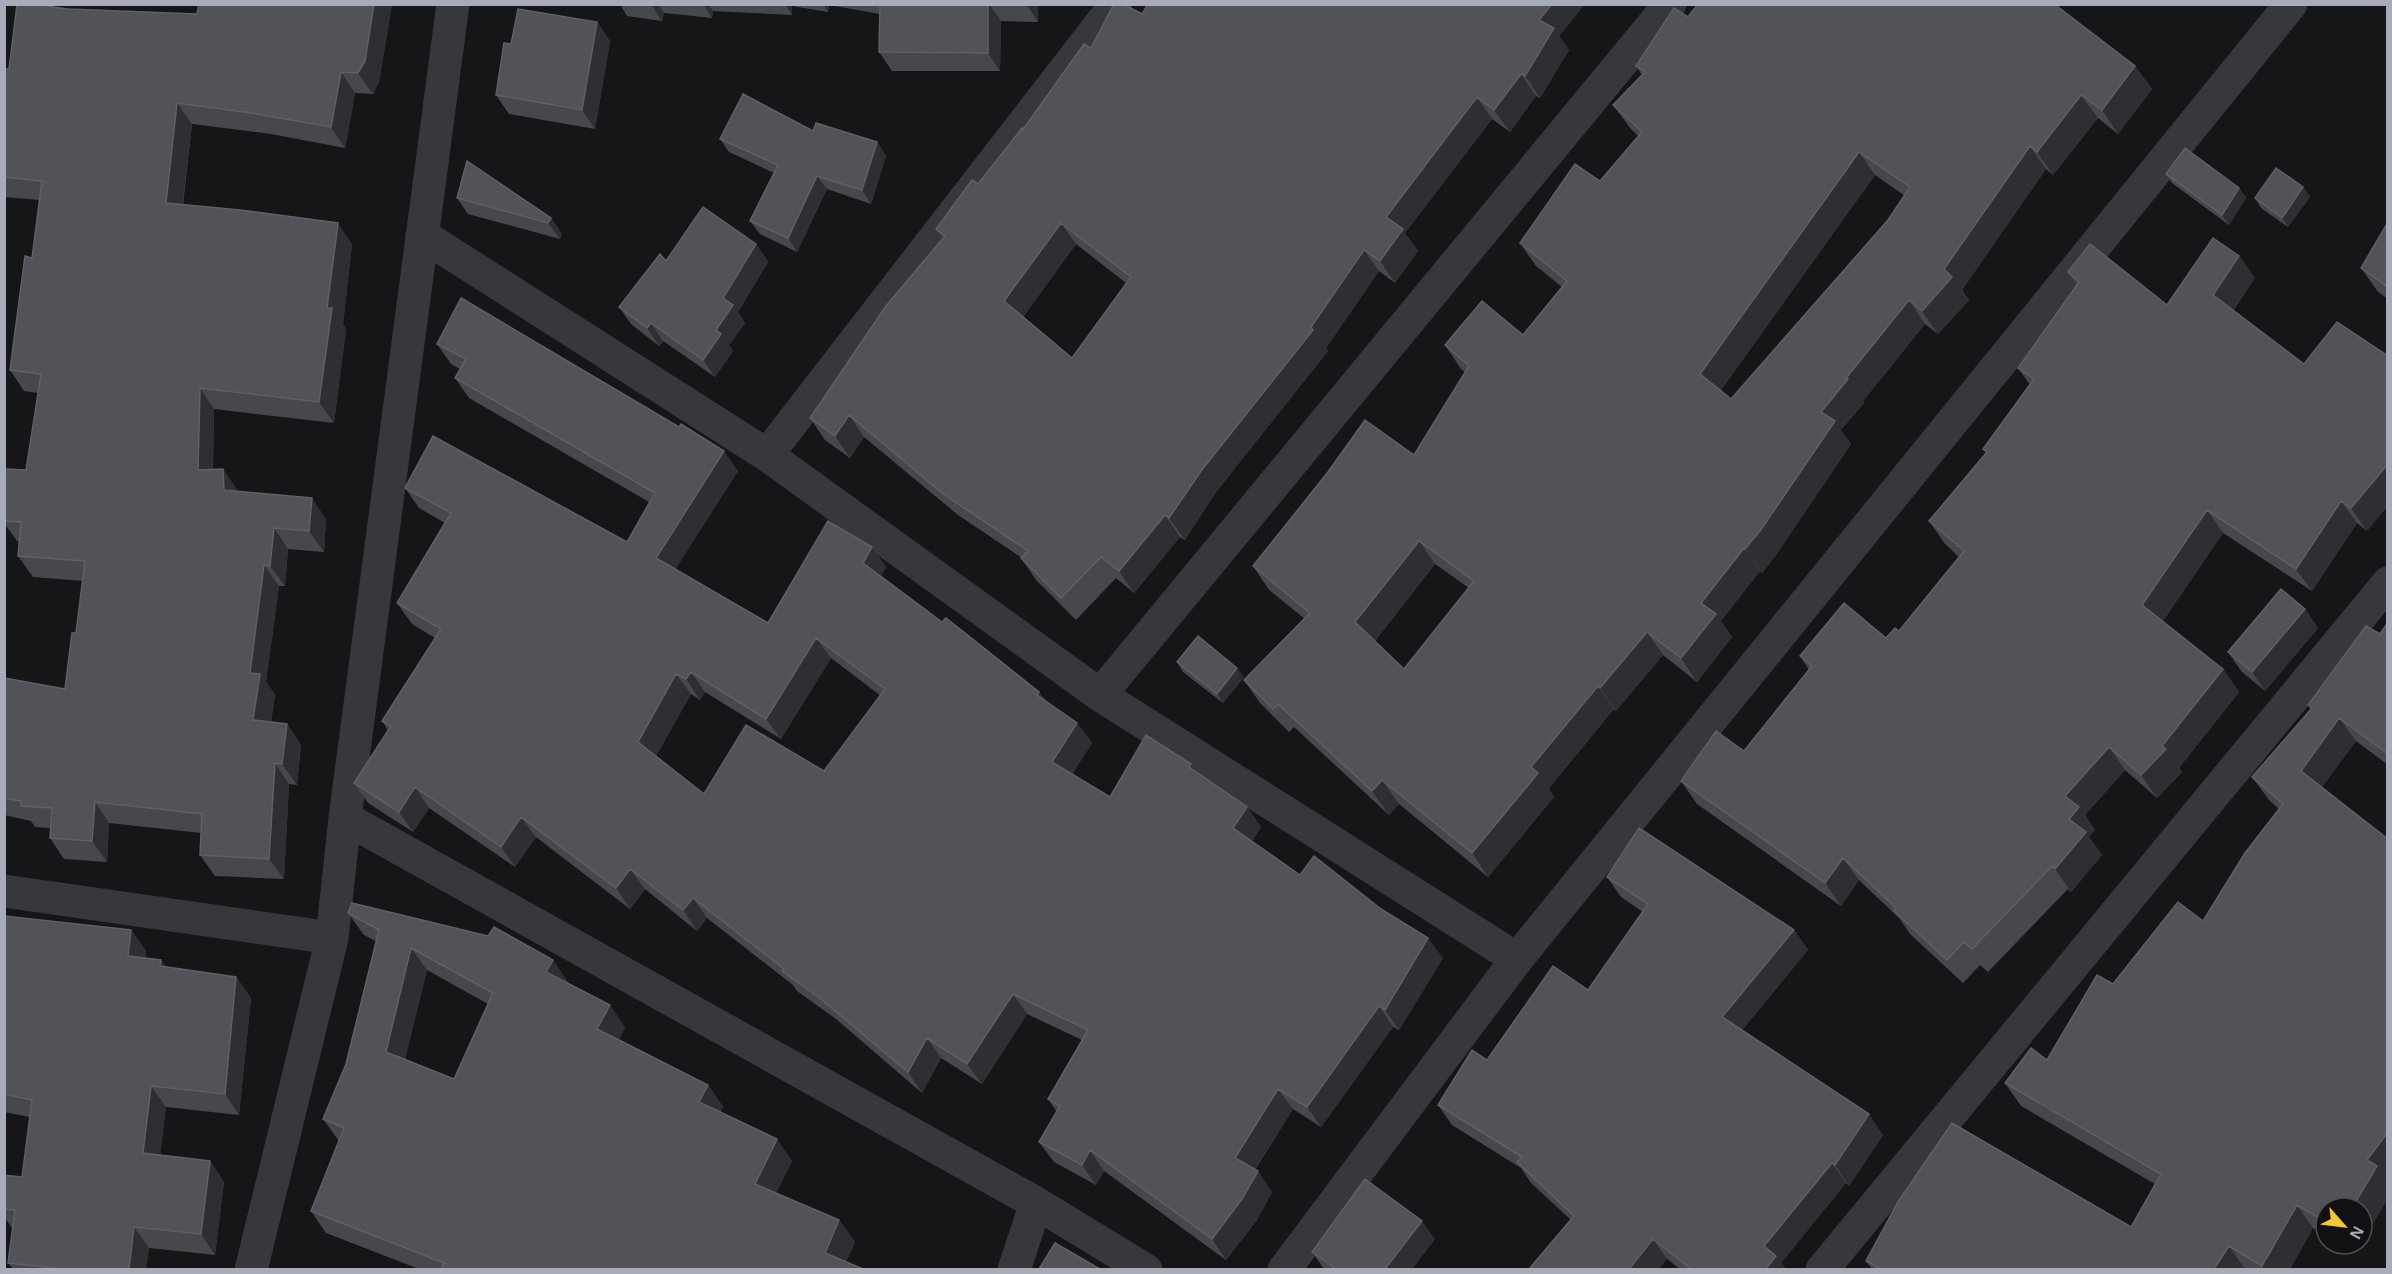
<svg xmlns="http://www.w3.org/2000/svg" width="2392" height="1274" font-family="Arial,sans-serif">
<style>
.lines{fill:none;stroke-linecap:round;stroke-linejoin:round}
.minor{stroke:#37373d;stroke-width:33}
.wall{fill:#47474d;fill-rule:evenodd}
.shaded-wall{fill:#2f2f33}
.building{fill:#525259;stroke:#5f6068;stroke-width:1.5;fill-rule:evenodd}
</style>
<rect width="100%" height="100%" fill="#161618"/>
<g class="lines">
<path class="minor" d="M422,235L767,455L1100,695L1517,959
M767,455L1116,4
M1100,695L1670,4
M345,818L1036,1203L1146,1270
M4,891L332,938
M251,1270L332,938L345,818L453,4
M1014,1270L1036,1203
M1284,1270L1517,959L2291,4
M1822,1270L2388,583"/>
</g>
<path class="wall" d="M199,4H392L379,82L373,94L355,93L345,148L271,134L192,124L183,205L352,244L343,324L346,329L334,423L214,409L213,470L223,469L237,490L238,491L326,519L324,552L288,549L285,586H279L266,682L275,695L271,722L287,724L301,745L297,785L289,784L284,879L215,876L200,855L201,833L109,823L107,862L64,859L50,838L51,828L35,827L31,821L4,815V678L65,689L76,633L83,581L33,577L18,556L19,541H17L4,523V496L26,470L38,393L24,391L10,370L32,258L39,200L4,197V69H9L197,14Z
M620,4H1038V22L1001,21L1000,71H892L879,52L880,14L829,5L828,12L792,6V15L713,11L712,18L664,13L662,21L627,16Z
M1148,4H1585L1559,36L1569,50L1540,98L1536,96L1510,132L1492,119L1405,233L1418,251L1395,283L1379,271L1326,348L1328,351L1216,492L1185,540L1180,537L1134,593L1116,578L1076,620L1036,580L1021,558H1022L958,515L864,437L850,458L825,440L810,418L943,238L936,229L978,184L1091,48L1142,14ZM1076,244L1126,283L1072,358L1023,317Z
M1688,17L2135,66L2152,89L2118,134L2098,118L2053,175L2046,169L1962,290L1969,300L1938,334L1925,324L1863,401L1864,403L1841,430L1851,444L1776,555L1762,573L1760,571L1721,621L1732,637L1697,682L1663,655L1616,711L1614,709L1549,788L1554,797L1488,877L1399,804L1389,815L1294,727L1289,732L1260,703L1244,680L1305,619L1269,590L1253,566L1414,455L1465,372L1461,369L1445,345L1523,335L1562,287L1536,266L1520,243L1600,181L1638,136L1630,128L1613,105L1642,75L1636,66ZM1875,175L1905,196L1888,220L1731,399L1721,390ZM1435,564L1469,588L1404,669L1375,641Z
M597,22L610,41L595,129L509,114L496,95L511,44Z
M813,131L877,142L886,156L871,204L827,189L797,252L760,234L750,221L774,173L729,152L720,139Z
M2166,174L2239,188L2246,198L2229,225L2172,183Z
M2303,187L2310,197L2288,227L2261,208L2255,198Z
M457,198L551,218L562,234L560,239L468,214Z
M2388,222V299L2378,292L2361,268Z
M756,244L768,262L738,312L745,323L729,345L733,351L715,377L663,341L659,346L631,324L619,307L666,261Z
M2239,256L2255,278L2233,311L2367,531L2357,523L2312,591L2223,533L2163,621L2223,669L2239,692L2179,768L2182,772L2157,798L2125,770L2085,815L2095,830L2089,837L2102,855L2071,892L2068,889L1988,972L1980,965L1963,983L1910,934L1900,919L1859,880L1841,906L1697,804L1681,781L1744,751L1809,670L1800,656L1886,638L1899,631L1959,557L1945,544L1929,521L1986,453L1983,449L2030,385L2018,368L2077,285L2068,272L2167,305Z
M437,344L738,471L675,569L768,623L872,547L886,567L881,576L942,622L1039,692L1046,701L1077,723L1092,743L1072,774L1110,797L1198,773L1247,807L1261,827L1252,841L1300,875L1443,958L1399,1030L1393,1027L1321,1127L1293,1109L1255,1170L1272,1192L1257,1220L1226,1260L1104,1171L1096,1185L1054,1162L1039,1142L1057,1112L1048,1099L1082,1040L1027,1014L982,1084L941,1058L922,1093L836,1019L797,991L793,985L707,918L697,931L645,889L630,909L536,837L515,867L429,808L413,832L368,803L354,783L388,730L382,721L435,638L412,624L397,603L445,523L419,508L405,488L627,542L649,502L469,398L455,378L460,369L451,364ZM831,658L881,696L824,771L704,794L656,756L691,694L700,700L705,692L781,739Z
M2305,609L2318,628L2265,691L2241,671L2228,652Z
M2388,622V765L2356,741L2322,787L2388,839V1177L2386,1179L2388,1181V1198L2362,1242V1208H2326V1236L2313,1228L2290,1269H1872L1866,1261L2131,1227L2155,1184L2021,1106L2005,1083L2047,1060L2113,984L2203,921L2279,809L2269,800L2252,777L2311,710L2308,705L2380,634Z
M1177,662L1244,677L1223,703L1183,672Z
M1607,877L1794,930L1808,950L1742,1030L1883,1135L1849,1186L1846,1183L1781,1263L1786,1269H1680L1667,1259L1571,1220L1531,1183L1521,1168L1452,1125L1438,1105L1487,1060L1588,990L1643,912L1621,897Z
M348,913L568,982L567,984L625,1027L619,1039L708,1085L723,1107L720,1112L792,1161L776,1193L839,1220L855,1242L846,1262L863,1269H419L326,1233L311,1211L339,1141L323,1119L346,1064L376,941L364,935ZM427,970L488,1004L454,1079L405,1059Z
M4,916L131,930L146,951L145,958L161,960L166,967L236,977L251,998L239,1115L166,1107L160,1155L210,1161L224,1182L215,1255L149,1248L146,1269H13L8,1263L13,1229L4,1217V1175L22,1177L30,1117L4,1112Z
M1435,1239L1412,1269H1324L1312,1252Z
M2340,1244H2361L2356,1253Z"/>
<path class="shaded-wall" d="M374,4H392L379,82L373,94L358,73Z
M651,4H658L664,13L662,21Z
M703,4H708L713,11L712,18Z
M785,4H791L792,6V15Z
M823,4L829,5L828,12Z
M988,4H989L1001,21L1000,71L988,53Z
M1026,4H1038V22Z
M1552,4H1585L1559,36L1569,50L1540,98L1525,76L1539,20Z
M597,22L610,41L595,129L582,110Z
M2135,66L2152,89L2118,134L2102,110Z
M341,72L355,93L345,148L331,127Z
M1521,74L1536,96L1510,132L1494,110Z
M2081,95L2098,118L2053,175L2037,152Z
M1477,97L1492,119L1405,233L1418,251L1395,283L1380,261L1386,217Z
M177,103L192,124L180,224L166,203Z
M877,142L886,156L871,204L862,190Z
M2030,146L2046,169L1962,290L1969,300L1938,334L1922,311L1944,269Z
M1859,152L1875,175L1716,397L1700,374Z
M817,176L827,189L797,252L788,238Z
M2303,187L2310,197L2288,227L2282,218Z
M2239,188L2246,198L2229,225L2222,215Z
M551,218L562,234L560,239L548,223Z
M338,223L352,244L343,324L346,329L334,423L319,402L327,308Z
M1061,223L1076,244L1019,323L1004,301Z
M756,244L768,262L738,312L745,323L729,345L733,351L715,377L703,360L716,330L723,298Z
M1364,250L1379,271L1326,348L1328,351L1216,492L1185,540L1169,518L1201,471L1311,327Z
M2239,256L2255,278L2228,318L2213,295Z
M1909,300L1925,324L1863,401L1864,403L1841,430L1851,444L1776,555L1762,573L1745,549L1821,412L1846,378Z
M651,323L663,341L659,346L647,328Z
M200,388L214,409L212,491L198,470Z
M849,415L864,437L850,458L835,436Z
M724,451L738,471L670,578L656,558Z
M2388,464V506L2367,531L2351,508Z
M223,469L237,490L238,511L224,490Z
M312,498L326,519L324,552L309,531Z
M2341,501L2357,523L2312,591L2296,569Z
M2207,510L2223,533L2158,628L2142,605Z
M1165,515L1180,537L1134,593L1119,571Z
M274,528L288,549L285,586L270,566Z
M1419,541L1435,564L1371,646L1355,622Z
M872,547L886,567L877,583L863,563Z
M1744,548L1760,571L1721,621L1732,637L1697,682L1681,658L1701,603Z
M264,565L279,586L266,682L275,695L268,741L253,720L250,673Z
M2305,609L2318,628L2265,691L2252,672Z
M1647,632L1663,655L1616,711L1600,688Z
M816,638L831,658L781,739L766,719Z
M1237,668L1244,677L1223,703L1217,694Z
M2223,669L2239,692L2179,768L2182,772L2157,798L2141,775L2162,746Z
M691,672L705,692L700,700L686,679Z
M676,674L691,694L652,763L638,742Z
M1598,686L1614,709L1549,788L1554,797L1488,877L1472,853L1531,767Z
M1039,692L1054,712L1037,695Z
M2339,718L2356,741L2317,794L2301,771Z
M1077,723L1092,743L1066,782L1052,762Z
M287,724L301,745L297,785L282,764Z
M2109,747L2125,770L2085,815L2095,830L2089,837L2102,855L2071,892L2055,869L2069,819L2065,796Z
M275,763L289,784L284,879L269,859Z
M1191,764L1205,784L1189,767Z
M1382,780L1399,804L1389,815L1372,791Z
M415,787L429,808L413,832L399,812Z
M95,802L109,823L107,862L92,841Z
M1247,807L1261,827L1247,848L1233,828Z
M521,817L536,837L515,867L501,847Z
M1843,858L1859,880L1841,906L1825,883Z
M630,869L645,889L630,909L616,888Z
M693,898L707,918L697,931L683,910Z
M131,930L146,951L143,977L128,956Z
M1794,930L1808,950L1736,1037L1722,1017Z
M1428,938L1443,958L1399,1030L1385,1010Z
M411,948L427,970L401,1074L386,1052Z
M161,960L176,981L160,966Z
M553,960L568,982L561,994L546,972Z
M236,977L251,998L239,1115L225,1094Z
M1013,994L1027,1014L982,1084L967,1064Z
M610,1005L625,1027L613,1051L597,1029Z
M1379,1006L1393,1027L1321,1127L1307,1107Z
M927,1038L941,1058L922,1093L908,1072Z
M708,1085L723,1107L715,1124L699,1102Z
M151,1086L166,1107L158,1174L143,1153Z
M1278,1089L1293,1109L1249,1179L1235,1158Z
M1869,1114L1883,1135L1849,1186L1835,1165Z
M2388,1132V1177L2386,1179L2388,1181V1198L2362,1242V1208H2352L2367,1160Z
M777,1139L792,1161L770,1206L755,1184Z
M1090,1150L1104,1171L1096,1185L1082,1165Z
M210,1161L224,1182L215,1255L201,1234Z
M1832,1163L1846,1183L1781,1263L1786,1269H1766L1764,1246Z
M1258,1171L1272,1192L1257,1220L1226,1260L1212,1239Z
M2297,1205L2313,1228L2290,1269H2265L2262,1266Z
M839,1220L855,1242L843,1269L825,1253Z
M1422,1221L1435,1239L1412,1269H1385Z
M134,1227L149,1248L146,1269H129Z
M1653,1239L1667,1259L1659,1269H1629Z
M2349,1244H2361L2356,1253Z
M2229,1246L2245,1269H2214Z"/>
<path class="building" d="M17,4H32L68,9L197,14L199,4H374L365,61L358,73L341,72L331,127L257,114L177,103L166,203L240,210L338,223L327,308H332L319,402L200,388L198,470L223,469L224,490L312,498L309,531L274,528L270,566L264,565L250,673L260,674L253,720L287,724L282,764L275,763L269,859L200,855L202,814L95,802L92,841L50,838L52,808L21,806V801L4,798V678L65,689L72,633H76L85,561L18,556L21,522L4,521V496L6,469L26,470L41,374L10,370L25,256L32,258L42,181L4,177V69H9Z
M880,4H988V53L879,52Z
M1114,4H1123L1142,14L1148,4H1552L1539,20L1554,28L1525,76L1521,74L1494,110L1477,97L1386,217L1403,229L1380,261L1364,250L1311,327L1313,330L1201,471L1169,518L1165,515L1119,571L1101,557L1061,598L1021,558L1028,551L942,493L849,415L835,436L810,418L886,306L945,236L936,229L972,180L978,184L1022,128V131L1084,44L1091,48ZM1061,223L1131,277L1072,358L1004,301Z
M1698,4H2054L2135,66L2102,110L2081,95L2037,152L2030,146L1944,269L1952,277L1922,311L1909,300L1846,378L1848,379L1821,412L1835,421L1760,531L1745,549L1744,548L1701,603L1716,614L1681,658L1647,632L1600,688L1598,686L1531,767L1538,773L1472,853L1382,780L1372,791L1278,704L1273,709L1244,680L1310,613L1253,566L1328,472L1365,420L1414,455L1469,366L1445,345L1482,301L1523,335L1567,281L1520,243L1575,164L1600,181L1642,132L1613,105L1645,72L1636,66L1674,8L1688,17ZM1859,152L1910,187L1888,220L1731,399L1700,374ZM1419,541L1474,581L1404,669L1355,622Z
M518,9L597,22L582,110L496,95L504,43L511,44Z
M743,94L813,131L816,123L877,142L862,190L817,176L788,238L750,221L778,165L720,139Z
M2185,148L2239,188L2222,215L2166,174Z
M467,161L551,218L548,223L457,198Z
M2276,168L2303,187L2282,218L2255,198Z
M703,207L756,244L723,298L733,305L716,330L721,334L703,360L651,323L647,328L619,307L660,254L666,261Z
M2388,222V287L2361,268Z
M2213,238L2239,256L2213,295L2304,364L2337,322L2388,356V464L2351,508L2341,501L2296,569L2207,510L2142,605L2223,669L2162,746L2166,749L2141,775L2109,747L2065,796L2079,807L2069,819L2086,832L2055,869L2052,866L1972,949L1964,942L1947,960L1894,911L1896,908L1843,858L1825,883L1681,781L1716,731L1744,751L1812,666L1800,656L1844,603L1886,638L1895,628L1899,631L1964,551L1929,521L1987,452L1983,449L2034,379L2018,368L2079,282L2068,272L2090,244L2167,305Z
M461,298L679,427L681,424L724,451L656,558L768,623L828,521L872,547L863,563L942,622L946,618L1039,692L1037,695L1077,723L1052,762L1110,797L1146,735L1191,764L1189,767L1247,807L1233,828L1300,875L1314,856L1381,909L1428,938L1385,1010L1379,1006L1307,1107L1278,1089L1235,1158L1258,1171L1242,1199L1212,1239L1090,1150L1082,1165L1039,1142L1060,1106L1048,1099L1088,1030L1013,994L967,1064L927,1038L908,1072L821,999L782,971L784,969L693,898L683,910L630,869L616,888L521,817L501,847L415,787L399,812L354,783L391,726L382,721L441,629L397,603L451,513L405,488L433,436L627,542L655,493L455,378L466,359L437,344ZM816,638L885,689L824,771L746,725L704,794L638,742L676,674L686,679L691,672L766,719Z
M2281,589L2305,609L2252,672L2228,652Z
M2388,622V754L2339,718L2301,771L2388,839V1132L2367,1160L2377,1166L2352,1208H2326V1222L2297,1205L2262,1266L2229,1246L2214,1269H1881L1866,1261L1898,1202L1952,1123L2131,1227L2161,1174L2005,1083L2031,1048L2047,1060L2097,975L2113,984L2178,902L2203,921L2245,853L2283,804L2252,777L2312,708L2308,705L2366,626L2380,634Z
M1198,636L1237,668L1217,694L1177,662Z
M1639,828L1794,930L1722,1017L1869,1114L1835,1165L1832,1163L1764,1246L1776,1256L1766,1269H1691L1653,1239L1629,1269H1529L1574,1216L1517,1162L1522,1157L1438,1105L1472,1050L1487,1060L1553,966L1588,990L1648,904L1607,877Z
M352,903L488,936L494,927L553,960L546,972L610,1005L597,1029L708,1085L699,1102L777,1139L755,1184L839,1220L825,1253L863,1269H441L444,1263L311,1211L344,1128L323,1119L346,1064L379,930L348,913ZM411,948L493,993L454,1079L386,1052Z
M4,916L131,930L128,956L161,960L160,966L236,977L225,1094L151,1086L143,1153L210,1161L201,1234L134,1227L129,1269H63L8,1263L15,1210L4,1209V1175L22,1177L32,1100L4,1094Z
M1365,1179L1422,1221L1385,1269H1336L1312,1252Z
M1055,1243L1100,1269H1039Z"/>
<rect width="2392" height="1274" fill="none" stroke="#a8abb8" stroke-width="12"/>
<g transform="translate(2344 1226) rotate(118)"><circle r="28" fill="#111113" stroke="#4d4f55" stroke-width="1.5"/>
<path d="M0-4.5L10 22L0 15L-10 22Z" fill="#f2c734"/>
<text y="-9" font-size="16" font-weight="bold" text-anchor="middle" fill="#a8abb8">N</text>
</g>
</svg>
